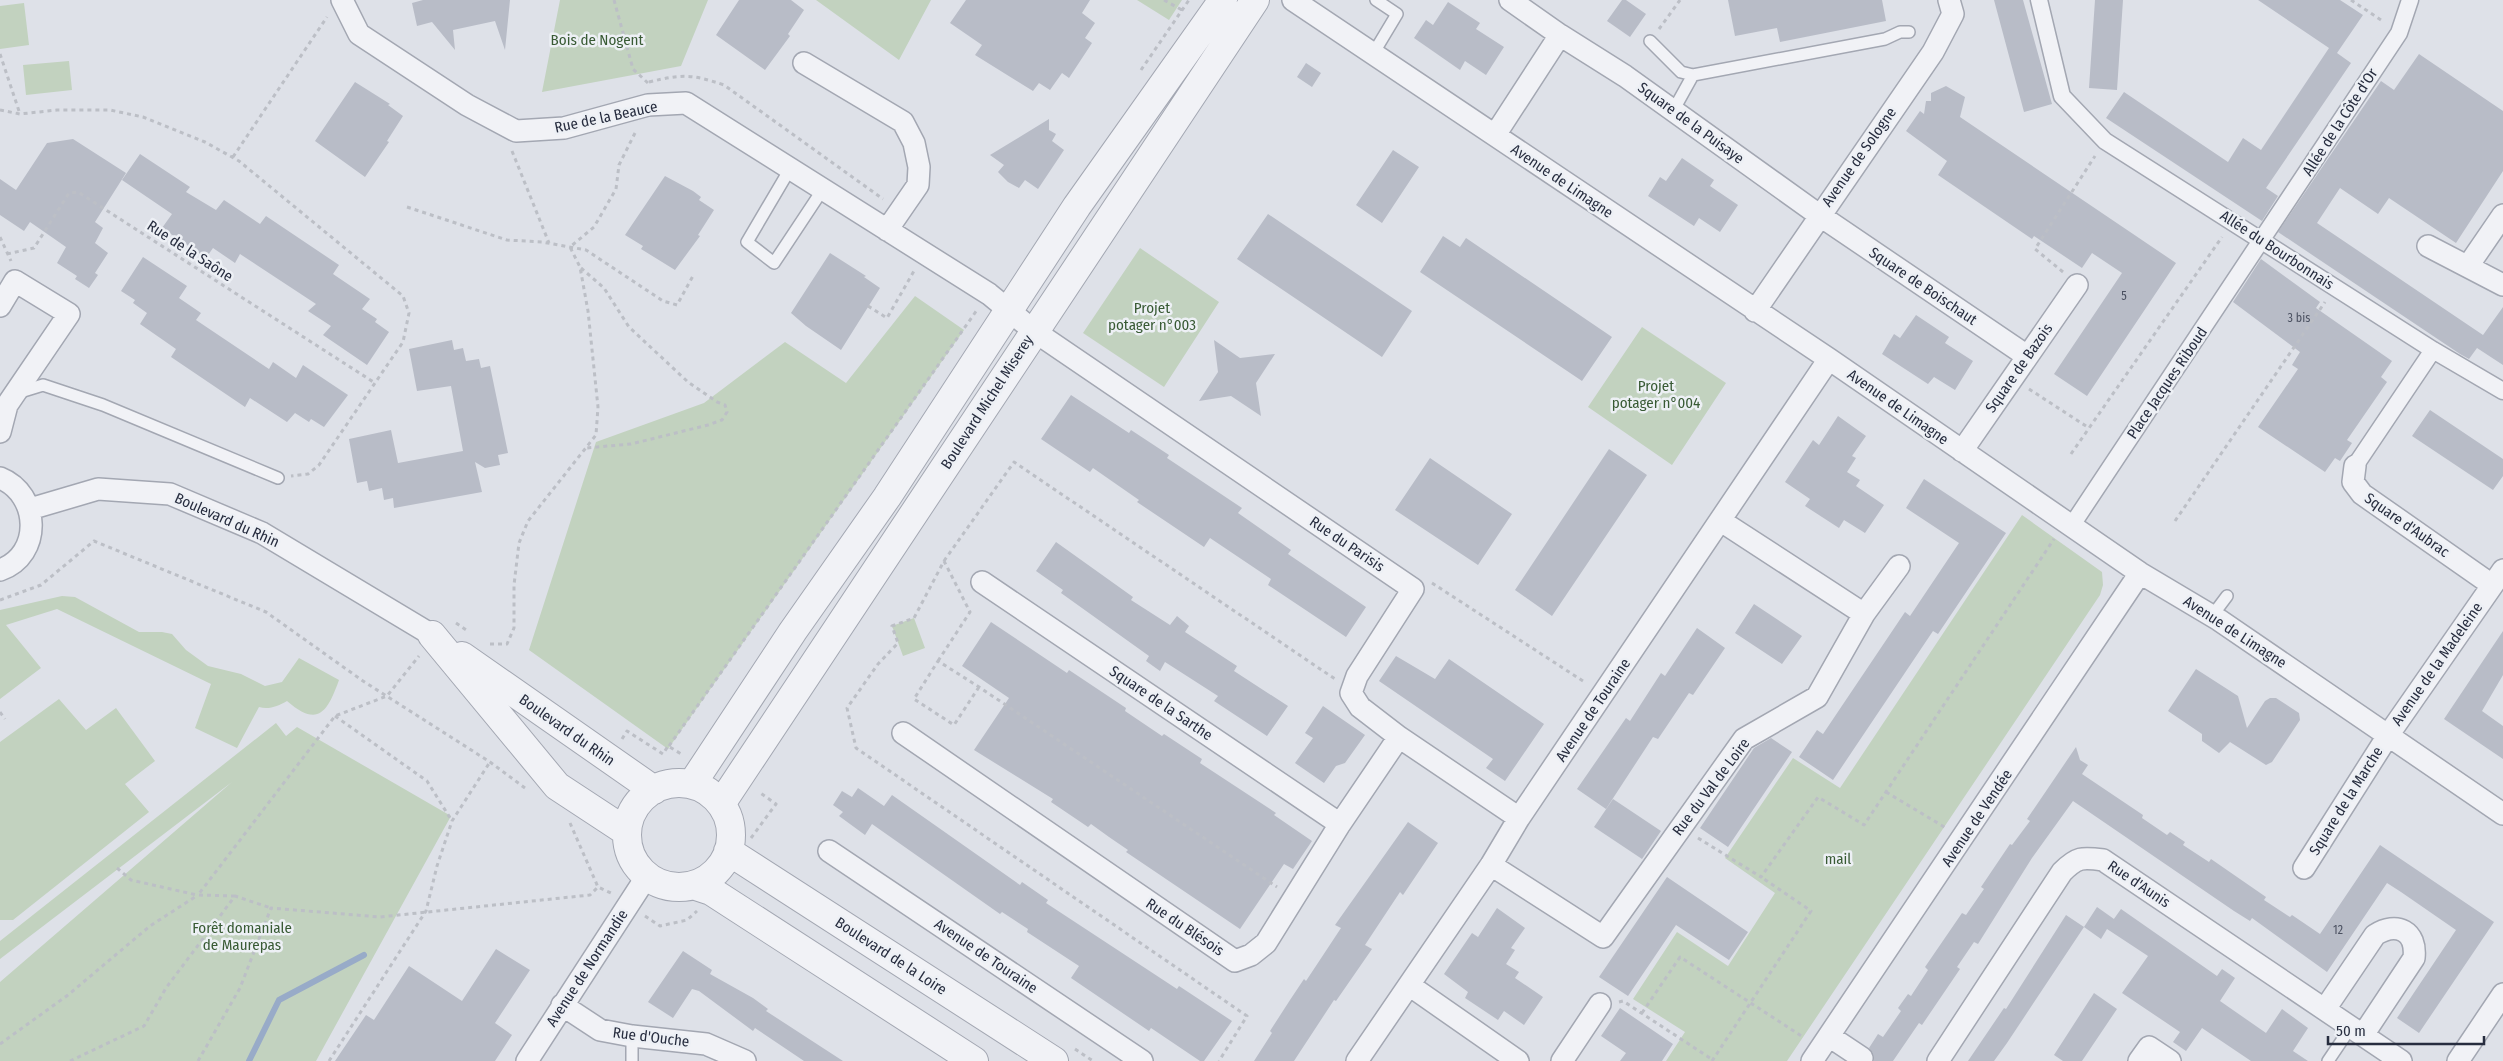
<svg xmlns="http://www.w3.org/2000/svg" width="2503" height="1061" font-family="'Fira Sans Condensed',sans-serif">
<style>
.green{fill:#c2d2bf}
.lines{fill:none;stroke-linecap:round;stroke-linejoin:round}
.stream{stroke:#98abc8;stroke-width:6}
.building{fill:#b8bcc7}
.service-casing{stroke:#a3a7b2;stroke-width:14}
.pedestrian-casing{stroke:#a3a7b2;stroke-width:19}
.minor-casing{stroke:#a3a7b2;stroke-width:24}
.tertiary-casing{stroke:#a3a7b2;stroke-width:30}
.path{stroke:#bcbfc6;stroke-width:3;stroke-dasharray:4 4;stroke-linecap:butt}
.service{stroke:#f1f2f6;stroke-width:11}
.pedestrian{stroke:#f1f2f6;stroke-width:16}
.minor{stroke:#f1f2f6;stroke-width:21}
.tertiary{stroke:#f1f2f6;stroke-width:28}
.labels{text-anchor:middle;stroke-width:5;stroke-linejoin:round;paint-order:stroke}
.number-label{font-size:12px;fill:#4b5161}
.park-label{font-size:15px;fill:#385a34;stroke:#edf0f5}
.street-label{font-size:15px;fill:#272d3f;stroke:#edf0f5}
</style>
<rect width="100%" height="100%" fill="#dee1e8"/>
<path class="green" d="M560,0H708L681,66L542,92Z
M816,0H931L899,60Z
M1137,0H1182L1169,20Z
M24,3L29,45L0,49V6Z
M69,61L72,90L26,95L23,65Z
M1140,248L1219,302L1164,387L1083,333Z
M915,296L964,330L668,749L529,650L596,442L704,403L785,342L846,383Z
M1642,327L1726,383L1672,465L1588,407Z
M2022,515L2102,572L2103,585L2100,595L1787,1061H1666L1685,1032L1633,999L1677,932L1728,966L1775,893L1725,858L1793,758L1840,788Z
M62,596L75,597L139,632H162L172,634L186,650L208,666L241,674L265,686L282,682L299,658L339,680C328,710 319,729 287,701C278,706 269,710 259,707L237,748L195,728L211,684L57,609L6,625L41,668L0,699V610Z
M914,618L925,648L903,656L892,626Z
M59,699L86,730L116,708L155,761L125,784L149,812L13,920H0V742Z
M276,723L286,736L297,727L451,816L316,1061H0V982L232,782L0,959V941Z"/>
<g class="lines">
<path class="stream" d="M249,1061L279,1000L364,955"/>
</g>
<path class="building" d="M423,0H510L505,50L495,21L453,30L455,50L432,22L417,26L412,3Z
M739,0H791L804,10L788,34L790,36L765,70L716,35Z
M966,0H1090L1082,13L1095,23L1085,38L1092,43L1069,78L1062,73L1050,90L1039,83L1033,91L975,55L982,45L950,23Z
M1622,0H1626L1646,14L1630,37L1607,21Z
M1728,0H1882L1886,21L1780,42L1777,28L1735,36Z
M1994,0H2023L2052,104L2024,112Z
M2095,0H2123L2117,90L2089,88Z
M2258,0H2340L2363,15L2337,53L2351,63L2266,188L2278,196L2262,221L2106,118L2124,92L2228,162L2243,138L2261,150L2329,48Z
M1448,2L1480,23L1476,29L1504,47L1486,75L1465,61L1460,70L1414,38L1426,20L1433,25Z
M2419,54L2503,111V171L2456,243L2389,198L2378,214L2340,188L2317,223L2483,335L2503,307V365L2477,348L2469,359L2460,354L2278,232L2381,81L2394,90Z
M1306,63L1321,73L1312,87L1297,77Z
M355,82L390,104L388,105L403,116L387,141L389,142L365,177L315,141Z
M1946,86L1965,97L1960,117L2176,263L2087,396L2054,374L2122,273L2092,253L2082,268L2034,236L2032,239L1938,175L1947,161L1906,131L1920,111L1924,114L1926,101H1931V93Z
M1049,119V130L1056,134L1052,141L1064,150L1038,189L1025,180L1019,188L1008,182L998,172L1004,165L990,155Z
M73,139L126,173L95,222L103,228L95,243L108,253L95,273L98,275L89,288L75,279L77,276L57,263L66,247L30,222L24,231L0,215V179L16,190L47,143Z
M1393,150L1419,167L1382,223L1356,205Z
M140,154L190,187L186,192L216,210L224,200L260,224L266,216L339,265L333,274L370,299L362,309L377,319L375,322L389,332L367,365L323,335L331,326L308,311L316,304L240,254L235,263L213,248L206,258L162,228L172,214L122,180Z
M1682,158L1714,180L1710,186L1738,205L1720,232L1699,218L1694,226L1648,196L1660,177L1666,181Z
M665,176L693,191L701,197L699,200L714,210L698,235L700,236L675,270L641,249L643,246L625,235Z
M1268,214L1412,311L1382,357L1237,259Z
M1443,236L1460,247L1466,238L1612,337L1582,381L1420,272Z
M830,253L866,276L864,277L880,288L841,350L806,326L791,313Z
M143,257L187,286L179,298L201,313L196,320L269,369L273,362L296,378L303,365L348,395L324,427L311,419L309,422L295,413L287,422L250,398L245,407L171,357L176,349L140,324L147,313L133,303L135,300L121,291Z
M2261,259L2320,302L2316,308L2392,361L2381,377L2387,382L2347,440L2352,443L2340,461L2335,458L2325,472L2258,427L2298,369L2292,365L2300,352L2233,302Z
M1916,315L1949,337L1945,343L1973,361L1955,390L1934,377L1928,384L1882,354L1894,334L1900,338Z
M452,340L454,350L463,348L466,361L479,359L481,368L490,366L508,453L498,455L500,465L485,468L475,462L482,492L394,508L393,498L384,500L382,488L369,491L367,481L357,483L349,439L391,430L398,463L463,451L451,386L417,391L409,349Z
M1214,340L1240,358L1275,354L1256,383L1261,416L1231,396L1199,401L1218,372Z
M1071,395L1129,433L1131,430L1169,455L1167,458L1242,508L1238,513L1291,550L1288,554L1366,607L1346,637L1268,585L1271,579L1210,538L1204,547L1137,502L1139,500L1093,468L1090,472L1041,439Z
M2430,410L2503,459V476L2493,490L2412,436Z
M1838,416L1866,436L1852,456L1856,458L1847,472L1860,480L1856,486L1884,505L1865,533L1844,520L1839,528L1805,506L1810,499L1785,482L1813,440L1819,445Z
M1609,449L1647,475L1552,616L1515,590Z
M1430,458L1512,514L1478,565L1395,510Z
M1924,479L2006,533L1938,634L1933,631L1833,780L1799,757L1817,730L1823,734L1905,612L1910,616L1959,543L1906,508Z
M1056,542L1133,597L1131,600L1170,625L1177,616L1189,626L1185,632L1237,666L1234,671L1288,706L1267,736L1214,701L1218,696L1165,662L1160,671L1146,661L1149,656L1061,593L1063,590L1036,571Z
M1754,604L1802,636L1782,664L1735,633Z
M991,622L1067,673L1069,670L1126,708L1125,711L1162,736L1164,734L1202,759L1200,763L1276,813L1274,815L1312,841L1293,869L1284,864L1240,929L1126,852L1128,850L1109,837L1091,824L1088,827L1051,802L1053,799L974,750L1009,698L962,666Z
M1697,628L1725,648L1693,695L1689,693L1658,739L1653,737L1606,809L1577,789L1626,718L1630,721L1661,673L1665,676Z
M2503,631V675L2482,711L2503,726V759L2444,719Z
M1396,656L1435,679L1449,659L1544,724L1505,781L1486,768L1493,759L1379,681Z
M2196,669L2238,696L2247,728L2265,701L2270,698H2276L2299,713L2300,720L2272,762L2266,765L2230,742L2219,753L2202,741V734L2168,711Z
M1323,706L1365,735L1345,763L1336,766L1324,783L1295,763L1313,738L1305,733Z
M1771,738L1792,752L1728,847L1700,828L1754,748Z
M2076,747L2080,760L2088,765L2082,774L2143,815L2142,818L2167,835L2170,832L2185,842L2183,845L2209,862L2211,859L2266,897L2264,900L2290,917L2292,915L2320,934L2380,845L2494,922L2419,1033L2397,1018L2456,930L2401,892L2387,883L2327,972L2252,918L2250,921L2234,911L2073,801L2032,858L1978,944L1974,942L1957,967L1960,969L1922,1025L1919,1023L1893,1061H1874L1873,1053L1869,1048L1878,1034L1883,1037L1901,1011L1898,1008L1908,994L1911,996L1928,970L1925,967L1962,913L1966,915L1984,889L1981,887L2010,844L2012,845L2030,821L2027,819Z
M858,788L884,806L892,795L1020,885L1022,882L1048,900L1046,903L1177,989L1179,986L1232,1021L1204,1061H1200L1151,1028L1149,1031L1071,978L1079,966L1027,932L1028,929L1002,912L1000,914L872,824L865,835L839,816L843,812L833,805L842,791L852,797Z
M1613,799L1661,831L1642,859L1594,827Z
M1408,822L1438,843L1403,895L1400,892L1365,945L1372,949L1336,1001L1334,1000L1294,1061H1254L1272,1033L1270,1031L1290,1000L1304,979L1306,981L1341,928L1335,925Z
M1667,877L1748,932L1729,960L1676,925L1628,996L1599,977Z
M2097,907L2114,919L2111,923L2121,909L2217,976L2222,969L2235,978L2220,1001L2266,1033L2282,1009L2308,1028L2293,1051L2308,1061H2251L2202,1028L2186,1051L2173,1042L2180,1032L2122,993L2148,956L2107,929L2101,939L2084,927Z
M1497,908L1525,928L1511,948L1515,950L1506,964L1519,972L1515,978L1543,997L1524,1025L1504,1011L1498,1020L1465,998L1468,992L1444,974L1472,933L1478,937Z
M2066,915L2084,927L2007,1043L1994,1061H1968L2004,1008L2006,1009Z
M496,949L530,970L495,1023L512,1035L495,1061H335L366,1015L374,1020L409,966L462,1001Z
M683,951L712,970L710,974L753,998L768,1009L766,1011L843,1061H804L755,1028L753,1031L699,991L692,989L673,1018L648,1002Z
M2094,993L2117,1009L2082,1061H2063L2054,1055Z
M1620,1008L1673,1044L1662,1061H1620L1626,1053L1601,1036Z"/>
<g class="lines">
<g class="service-casing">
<path id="service" d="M1650,41L1681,72L1693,75L1885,39L1900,32H1909
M1373,54L1397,14L1376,0
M1673,111L1693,75
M790,169L747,242L774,263L823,189
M17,393L43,385L103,405L278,478
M2212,616L2227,596
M632,1036V1061
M2328,1061L2351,1027"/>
</g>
<g class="pedestrian-casing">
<path id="pedestrian" d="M2039,0L2062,96L2105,141L2433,350L2503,391
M2355,466L2433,350
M2072,525L2399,33L2410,0"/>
</g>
<g class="minor-casing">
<path id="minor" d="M342,0L359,34L467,105L516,131L564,128L648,105L686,103L989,294L1034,331L1413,589L1357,676L1351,693L1360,707L1399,737L1519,818
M1293,0L1829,359L2140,573L2219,620L2503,814
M1560,35L1625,76L1819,215L2027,356
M804,63L903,122L914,143L919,167L918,185L887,230
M1495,135L1560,35L1510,0
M2428,246L2503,285
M2468,266L2503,215
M0,306L15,281L69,314L7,405L0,432
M1755,311L1933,52L1953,14L1949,0
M1962,451L2077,285
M2355,466L2353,482L2362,494L2492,585
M0,478C40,494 43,555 0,570
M30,509L98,489L170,494L262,533L432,635
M982,582L1340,824
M1864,614L1899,566
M903,733L1235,961L1251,955L1266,943L1340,824L1399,737
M829,851L1142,1061
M1491,865L1603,937L1744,739L1817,697L1864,614L1721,521
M2304,868L2389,734L2503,570
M1409,985L1518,1061
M562,1005L600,1030L632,1036L706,1044L745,1061
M2325,1009L2375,935C2397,921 2417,931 2414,958L2363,1035
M1829,1036L1862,1058
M527,1061L647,876
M1357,1061L1491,865L1519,818L1829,359
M1562,1061L1600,1004
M1812,1061L2140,573
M1938,1061L2062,872C2077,857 2082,857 2103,860L2401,1061
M2139,1061L2149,1047L2170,1061
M2458,1061L2503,994"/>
</g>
<g class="tertiary-casing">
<path id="tertiary" d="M432,635L557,786L627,832
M462,656L654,790
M627 835a52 52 0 1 1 104 0a52 52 0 1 1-104 0Z
M692,784L793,631L887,497L1077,206L1223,0
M721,804L1255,0
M728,851L1054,1061
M693,885L711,891L974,1061"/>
</g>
<path class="path" d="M614,0L633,69L649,84
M1164,0L1182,10
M2351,0L2384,22
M1659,29L1680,0
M0,54L20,114
M1141,70L1189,0
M649,82C682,74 692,74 724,85L883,199
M0,110L20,114L57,110H110L143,117L205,142L239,161L403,296L409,313L403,342L319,465L308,474L291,476
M512,151L549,243
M233,157L327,17
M407,207L507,240L542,242L586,250L663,301L677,305L694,274
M0,237L11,261
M7,254L34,248L69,193L78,192L375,383
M581,268L604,288L629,327L688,382L717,402L725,405L727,412L722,420L708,425L631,444L586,448
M2063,272L2035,249L2095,156
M868,306L887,318L914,271
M2029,389L2089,428
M2071,454L2222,237
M2175,521L2325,302
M944,561L1014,462L1335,679
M1432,583L1586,683
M0,600L41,585L94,541L266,612L363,681L490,762L525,788
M456,623L469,632
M490,644H507L514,628V585L519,543L528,521L596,435L598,407L588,311L580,267L570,247L594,227L616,189L619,165L636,131
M938,661L970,612L944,561L914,618L892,626L898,643L878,664L847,708L856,748L1247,1016L1219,1061
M979,687L954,725L914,699L938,661L979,687L1277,887
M0,712L5,719
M335,716L427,781L452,821
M622,739L627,731L663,754L668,746L683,755
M669,746L977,310
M1886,792L1946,828
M570,823L598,887L613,894
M751,838L776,804L759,792
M1698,838L1761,877L1818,797L1864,825L2054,539
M117,868L131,880L197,895
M235,896L198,895L335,716L387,696L419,656
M645,916L660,926L687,920L697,911
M1619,1002L1623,1001L1713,1060
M1642,1013L1680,957L1803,1037
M0,1044L68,995L150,926L198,895
M1075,1049L1093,1061
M70,1061L144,1026L166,988L235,896L271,908
M198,1061L240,988L271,908L380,917L590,895L598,887
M329,1061L426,911L437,866L452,821L490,762
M1712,1061L1811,911L1761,877"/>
<use href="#service" class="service"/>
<use href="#pedestrian" class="pedestrian"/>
<use href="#minor" class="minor"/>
<use href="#tertiary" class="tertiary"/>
</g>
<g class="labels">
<g class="number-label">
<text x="2124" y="300">5</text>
<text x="2299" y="322">3 bis</text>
<text x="2338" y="934">12</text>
</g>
<g class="park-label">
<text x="597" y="45">Bois de Nogent</text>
<text x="1152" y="313">Projet<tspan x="1152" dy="17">potager n°003</tspan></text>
<text x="1656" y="391">Projet<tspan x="1656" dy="17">potager n°004</tspan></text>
<text x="1838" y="864">mail</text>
<text x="242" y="933">Forêt domaniale<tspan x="242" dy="17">de Maurepas</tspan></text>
</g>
<g class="street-label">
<text transform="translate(606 117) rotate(-12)" y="5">Rue de la Beauce</text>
<text transform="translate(2340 122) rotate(-57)" y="5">Allée de la Côte d'Or</text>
<text transform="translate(1691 123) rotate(36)" y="5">Square de la Puisaye</text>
<text transform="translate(1859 157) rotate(-55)" y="5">Avenue de Sologne</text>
<text transform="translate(1562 181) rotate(34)" y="5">Avenue de Limagne</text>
<text transform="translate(2277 250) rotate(33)" y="5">Allée du Bourbonnais</text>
<text transform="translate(190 251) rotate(33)" y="5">Rue de la Saône</text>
<text transform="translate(1923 286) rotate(34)" y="5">Square de Boischaut</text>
<text transform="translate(2019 368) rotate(-55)" y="5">Square de Bazois</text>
<text transform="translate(2167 383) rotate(-56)" y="5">Place Jacques Riboud</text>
<text transform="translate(987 402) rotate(-57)" y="5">Boulevard Michel Miserey</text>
<text transform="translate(1898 407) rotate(35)" y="5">Avenue de Limagne</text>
<text transform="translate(227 520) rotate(24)" y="5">Boulevard du Rhin</text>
<text transform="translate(2407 525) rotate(35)" y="5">Square d'Aubrac</text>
<text transform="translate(1347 544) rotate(34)" y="5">Rue du Parisis</text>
<text transform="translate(2235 632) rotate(33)" y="5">Avenue de Limagne</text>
<text transform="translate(2437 664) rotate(-55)" y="5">Avenue de la Madeleine</text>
<text transform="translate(1161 703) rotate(34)" y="5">Square de la Sarthe</text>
<text transform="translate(1593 710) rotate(-56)" y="5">Avenue de Touraine</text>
<text transform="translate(567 730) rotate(35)" y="5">Boulevard du Rhin</text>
<text transform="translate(1711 787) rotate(-53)" y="5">Rue du Val de Loire</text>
<text transform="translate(2346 801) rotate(-58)" y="5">Square de la Marche</text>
<text transform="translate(1977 818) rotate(-56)" y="5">Avenue de Vendée</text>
<text transform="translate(2139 884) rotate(34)" y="5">Rue d'Aunis</text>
<text transform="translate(1185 927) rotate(34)" y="5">Rue du Blésois</text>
<text transform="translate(891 956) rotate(33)" y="5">Boulevard de la Loire</text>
<text transform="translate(986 956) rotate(34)" y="5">Avenue de Touraine</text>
<text transform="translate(587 968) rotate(-57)" y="5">Avenue de Normandie</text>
<text transform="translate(651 1037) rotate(7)" y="5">Rue d'Ouche</text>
</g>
</g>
<path d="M2328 1036v8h156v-8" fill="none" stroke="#272d3f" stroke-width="2.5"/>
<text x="2336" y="1036" font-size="15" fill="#272d3f" stroke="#edf0f5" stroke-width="4" paint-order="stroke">50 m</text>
</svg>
